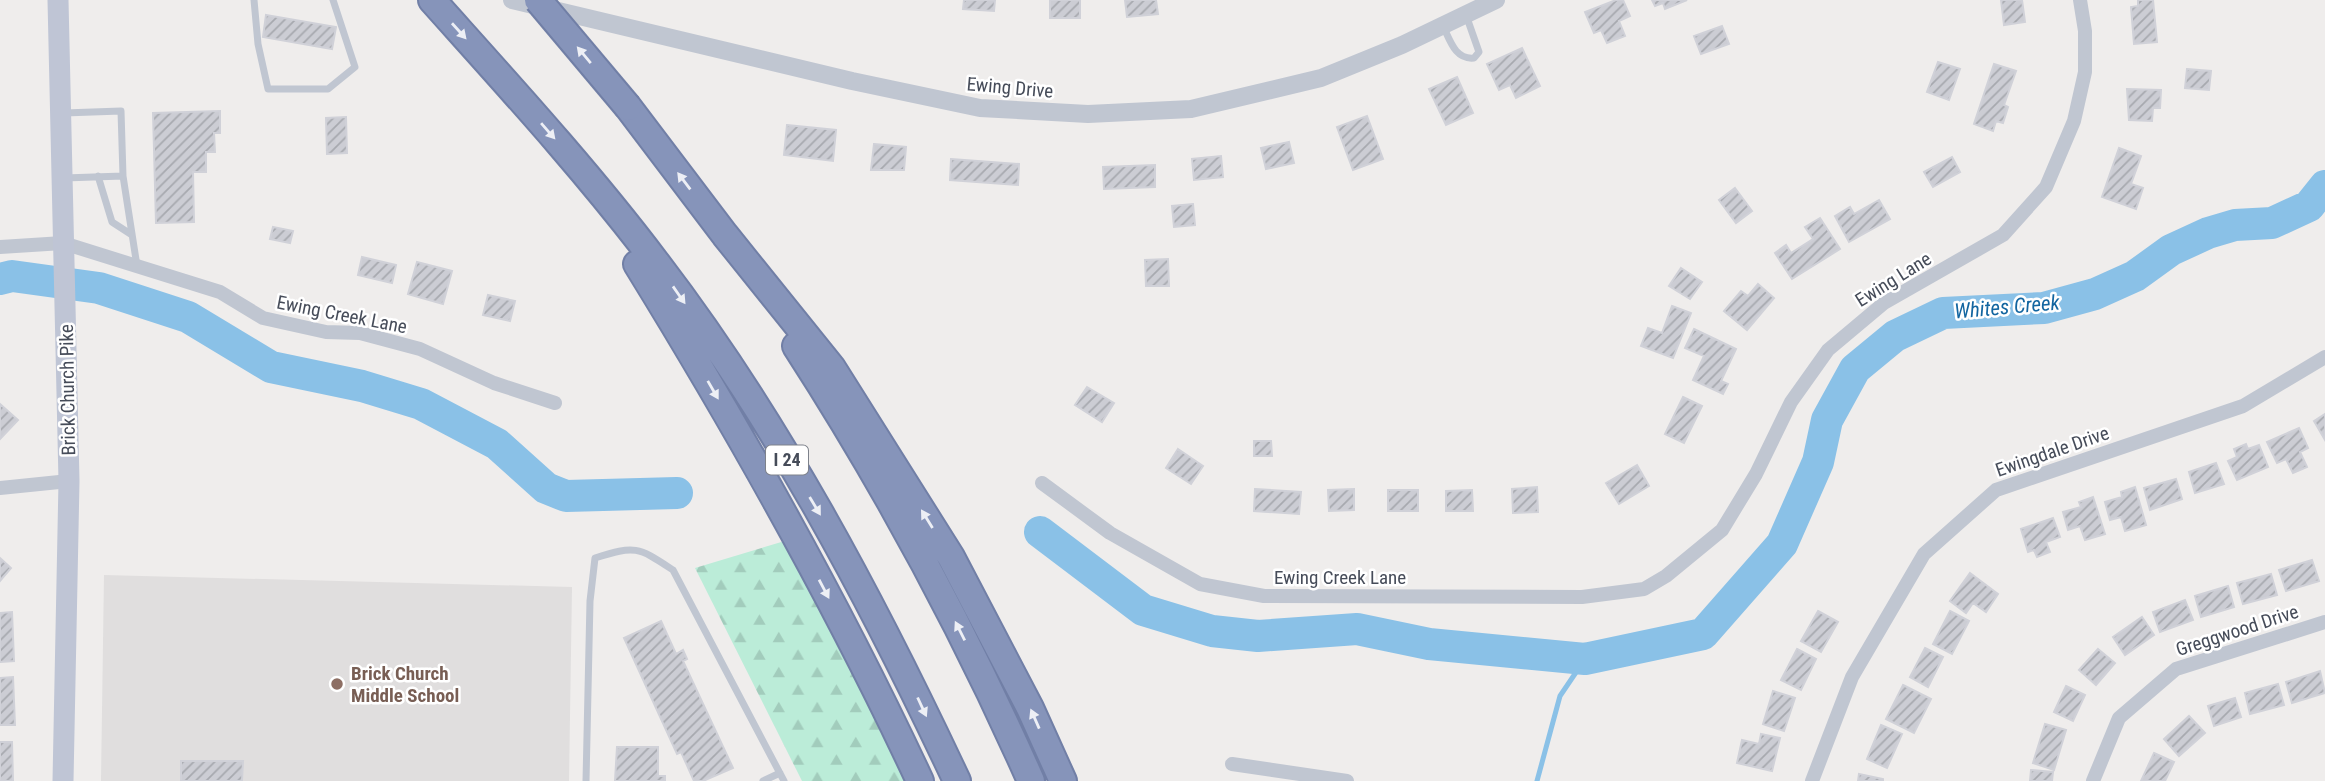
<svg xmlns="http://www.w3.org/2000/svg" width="2325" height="781" font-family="'Roboto Condensed',sans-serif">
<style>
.education{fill:#e0dede}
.forest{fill:url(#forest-firs)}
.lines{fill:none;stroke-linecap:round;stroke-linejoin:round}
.stream{stroke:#8ac1e7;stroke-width:5}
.river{stroke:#8ac1e7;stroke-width:32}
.building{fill:url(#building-hatch);stroke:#d0d1d8;stroke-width:2}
.motorway-casing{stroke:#717fa6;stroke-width:30}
.service{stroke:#c0c6d1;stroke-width:7}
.minor{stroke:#c0c6d1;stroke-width:14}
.tertiary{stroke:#c0c6d1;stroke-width:18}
.secondary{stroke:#bfc5d5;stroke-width:21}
.motorway{stroke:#8694ba;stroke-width:26}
.motorway-bridge-casing{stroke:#717fa6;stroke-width:30;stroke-linecap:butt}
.motorway-bridge{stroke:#8694ba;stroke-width:26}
.oneway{fill:#edeff5}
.education-dot{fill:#8d6e63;stroke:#fff;stroke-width:2.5}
.labels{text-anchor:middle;stroke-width:5;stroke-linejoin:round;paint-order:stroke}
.shield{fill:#fff;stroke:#7e828b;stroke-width:2}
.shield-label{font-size:18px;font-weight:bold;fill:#464c59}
.street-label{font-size:19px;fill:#464c59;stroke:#fff}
.education-label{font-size:19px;font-weight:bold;fill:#785e54;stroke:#fff;text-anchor:start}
.water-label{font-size:21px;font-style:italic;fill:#1265a0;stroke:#fff}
</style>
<defs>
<pattern id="forest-firs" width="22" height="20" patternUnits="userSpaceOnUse" patternTransform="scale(1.75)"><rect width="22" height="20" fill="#bbecd8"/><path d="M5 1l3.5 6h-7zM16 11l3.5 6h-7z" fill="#a2ccbc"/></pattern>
<pattern id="building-hatch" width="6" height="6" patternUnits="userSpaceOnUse" patternTransform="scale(1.75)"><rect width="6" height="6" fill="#cccdd4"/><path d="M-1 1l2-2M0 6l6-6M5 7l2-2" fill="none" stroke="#a7a9af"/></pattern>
</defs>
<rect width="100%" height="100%" fill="#efedec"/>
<path class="education" d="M104,575L572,587L569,781H101Z"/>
<path class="forest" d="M788,540L910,781H802L695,568Z"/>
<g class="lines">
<path class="stream" d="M1537,781L1560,696L1585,659"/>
<path class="river" d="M0,279L12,276L99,288L188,317L271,367L362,386L421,404L497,444L546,488L566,496L677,493
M1040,532L1143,610L1212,631L1258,636L1357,629L1429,644L1585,659L1703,634L1782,544L1818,462L1827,420L1855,369L1895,336L1943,313L2044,308L2095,294L2135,276L2171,250L2208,233L2235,225L2272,223L2309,206L2325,186"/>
</g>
<path class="building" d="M964,0H995L994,11L963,9Z
M1050,0H1080V18H1050Z
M1125,0H1156L1158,14L1127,17Z
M1616,0H1623L1630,16L1619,21L1625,36L1607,43L1601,30L1594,33L1585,12Z
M1652,0H1687L1665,9L1663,3L1655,6Z
M2001,0H2022L2025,22L2004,25Z
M2138,0H2153L2157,42L2134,44L2131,7L2138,6Z
M266,15L336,27L332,49L263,37Z
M1722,26L1729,44L1701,54L1694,36Z
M1522,48L1540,86L1516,98L1510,85L1499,90L1487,64Z
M1938,62L1960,69L1949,100L1927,92Z
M1994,64L2016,71L2004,105L2008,107L2003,123L1996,121L1993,131L1974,124Z
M2187,69L2211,71L2209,90L2185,88Z
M1457,77L1473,113L1446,125L1429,89Z
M2127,89L2161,90L2160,108H2153L2152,121L2129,120Z
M220,111V133H214L215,152H206V172H193L194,222L156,223L153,113Z
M1367,116L1383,159L1353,170L1337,127Z
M346,117L347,153L327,154L326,118Z
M787,125L836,130L833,161L784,155Z
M1289,142L1294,163L1266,169L1261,148Z
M874,144L906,147L904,170H871Z
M2119,148L2141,156L2131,184L2143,188L2136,209L2102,197Z
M1221,156L1223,177L1194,180L1192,159Z
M1952,157L1960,172L1933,187L1924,172Z
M951,159L1019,164L1018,185L950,180Z
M1155,165V187L1104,189L1103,167Z
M1735,188L1752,211L1736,223L1719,200Z
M1879,200L1890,219L1849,242L1835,216L1850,207L1854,214Z
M1193,204L1195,225L1174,227L1172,206Z
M1820,218L1840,249L1792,279L1775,253L1786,245L1791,253L1813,239L1805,227Z
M273,227L293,231L290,243L270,239Z
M362,257L396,265L392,283L358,275Z
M1168,259L1169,286H1146L1145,260Z
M417,262L452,271L443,304L408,294Z
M1681,268L1702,282L1690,299L1669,286Z
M1758,284L1774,298L1747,330L1724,311L1741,291L1748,296Z
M488,295L515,301L510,321L483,315Z
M1672,306L1691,313L1673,358L1641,346L1648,328L1662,333Z
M1694,329L1736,349L1721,381L1728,384L1723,394L1693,380L1704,356L1685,348Z
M1087,387L1114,403L1102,422L1075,405Z
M1683,397L1702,406L1684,443L1665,434Z
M0,404L18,420L0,439Z
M2325,414V440L2314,421Z
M2299,428L2308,448L2300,452L2307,467L2293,473L2286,459L2277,463L2267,442Z
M1254,441H1271L1272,456H1254Z
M2246,444L2248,449L2259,445L2268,467L2237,480L2228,461L2237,457L2234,449Z
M1178,449L1203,466L1191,484L1166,468Z
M2216,463L2224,484L2195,493L2189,472Z
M1637,465L1649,486L1619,504L1606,483Z
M2176,479L2182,499L2150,510L2144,488Z
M1537,487L1538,512L1513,513L1512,489Z
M2135,487L2146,525L2125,531L2121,517L2110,520L2105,502L2122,497L2121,492Z
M1255,489L1301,492L1299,514L1254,511Z
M1354,489V510L1329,511L1328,490Z
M1388,490H1418V511H1388Z
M1472,490L1473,511H1446V491Z
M2093,497L2105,534L2085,540L2080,526L2068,530L2063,512L2081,507L2079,502Z
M2053,518L2060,537L2046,542L2050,552L2037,557L2034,550L2028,552L2021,529Z
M0,558L11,568L0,581Z
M2312,560L2319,581L2286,591L2279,570Z
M1970,573L1998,594L1986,612L1973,603L1966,613L1950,601Z
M2271,574L2277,595L2243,604L2237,583Z
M2228,586L2234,607L2201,617L2195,596Z
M2185,600L2193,620L2160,632L2153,612Z
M1818,611L1838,622L1821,652L1801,641Z
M1950,611L1969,621L1952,654L1933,644Z
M12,612L14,661L0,662V613Z
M2142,617L2154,635L2125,655L2113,637Z
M661,621L676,654L683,650L687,659L683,661L733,768L703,781H694L681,752L677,754L624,638Z
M1925,648L1943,657L1928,687L1910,677Z
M1797,649L1816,659L1801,690L1781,680Z
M2098,649L2115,663L2096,685L2079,670Z
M2320,671L2325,693L2292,703L2286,682Z
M13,677L15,725H0V678Z
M2278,684L2284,705L2250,714L2245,693Z
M1903,685L1931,699L1914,733L1886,719Z
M2066,686L2085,695L2073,721L2054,712Z
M1773,691L1795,698L1784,731L1763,724Z
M2235,698L2241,717L2214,726L2208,706Z
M2189,716L2205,733L2179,756L2164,739Z
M2045,724L2066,730L2054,770L2033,763Z
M1881,725L1902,734L1887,768L1867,759Z
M1761,734L1780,738L1772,771L1737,763L1742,740L1759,744Z
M0,742H12L13,781H0Z
M617,747H658V776H665V781H615Z
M2154,753L2174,762L2165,781H2141Z
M181,761H243L242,781H181Z
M2031,770L2053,772L2052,781H2030Z
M1859,774L1883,779V781H1858Z"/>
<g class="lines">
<g class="motorway-casing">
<path id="motorway" d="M432,0C508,85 586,170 655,261C777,420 872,600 957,781
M628,107L725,235L832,368L951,557L1030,708L1063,781
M637,264C740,431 837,603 920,781
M796,346C886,485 964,630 1031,781"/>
</g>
<path class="service" d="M254,0L258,44L268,89H328L355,67L333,0
M1443,26C1450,40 1455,60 1474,58L1479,52L1466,15
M64,113L121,111L123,176L137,266
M98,176L112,222L132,235
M64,178L123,176
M586,781L590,601L595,558C636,545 638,547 673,570L784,781
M763,781L780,773"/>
<path class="minor" d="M0,247L63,243L220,292L263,318L326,332L360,333L420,349L494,383L555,403
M1042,483L1110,533L1200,584L1264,596L1582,597L1644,589L1666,576L1722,530L1756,474L1791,402L1828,350L1884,303L2003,235L2046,187L2074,121L2085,72V31L2080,0
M0,488L69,481
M1232,764L1347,781
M1812,781L1852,677L1924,554L1996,490L2243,406L2325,357
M2093,781L2119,718L2176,669L2325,622"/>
<path class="tertiary" d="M512,0L852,81L980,108L1088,114L1191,109L1321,78L1402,45L1496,0"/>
<path class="secondary" d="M58,0L69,481L63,781"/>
<use href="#motorway" class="motorway"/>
<g class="motorway-bridge-casing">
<path id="motorway-bridge" d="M538,0L628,107"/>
</g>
<use href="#motorway-bridge" class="motorway-bridge"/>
</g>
<defs><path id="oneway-solid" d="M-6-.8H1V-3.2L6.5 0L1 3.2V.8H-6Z" transform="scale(1.75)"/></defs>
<g class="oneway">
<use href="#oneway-solid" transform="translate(459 31) rotate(48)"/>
<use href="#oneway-solid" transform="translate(584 55) rotate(-130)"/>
<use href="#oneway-solid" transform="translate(548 131) rotate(49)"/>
<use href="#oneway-solid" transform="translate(684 181) rotate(-127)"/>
<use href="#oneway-solid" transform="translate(679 295) rotate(55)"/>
<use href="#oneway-solid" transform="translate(713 390) rotate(60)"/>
<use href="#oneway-solid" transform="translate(815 506) rotate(59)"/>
<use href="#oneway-solid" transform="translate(927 519) rotate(-122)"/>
<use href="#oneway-solid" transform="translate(824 589) rotate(62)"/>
<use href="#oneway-solid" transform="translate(960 631) rotate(-117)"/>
<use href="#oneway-solid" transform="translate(922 707) rotate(65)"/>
<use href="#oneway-solid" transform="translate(1035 719) rotate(-114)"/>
</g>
<circle class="education-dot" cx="337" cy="684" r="7"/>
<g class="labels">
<rect class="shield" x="766" y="445.5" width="42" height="29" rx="5"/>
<g class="shield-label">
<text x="787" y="466">I 24</text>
</g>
<g class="street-label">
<text transform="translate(1010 87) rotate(5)" y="7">Ewing Drive</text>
<text transform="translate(1893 279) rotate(-32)" y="7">Ewing Lane</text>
<text transform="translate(342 314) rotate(11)" y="7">Ewing Creek Lane</text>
<text transform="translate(67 390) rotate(-91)" y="7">Brick Church Pike</text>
<text transform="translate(2052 451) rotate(-19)" y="7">Ewingdale Drive</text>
<text x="1340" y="584">Ewing Creek Lane</text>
<text transform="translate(2237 630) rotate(-18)" y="7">Greggwood Drive</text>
</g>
<g class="education-label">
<text x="351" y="680">Brick Church<tspan x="351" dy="22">Middle School</tspan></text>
</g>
<g class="water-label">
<text transform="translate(2007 307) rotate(-5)" y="7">Whites Creek</text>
</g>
</g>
</svg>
